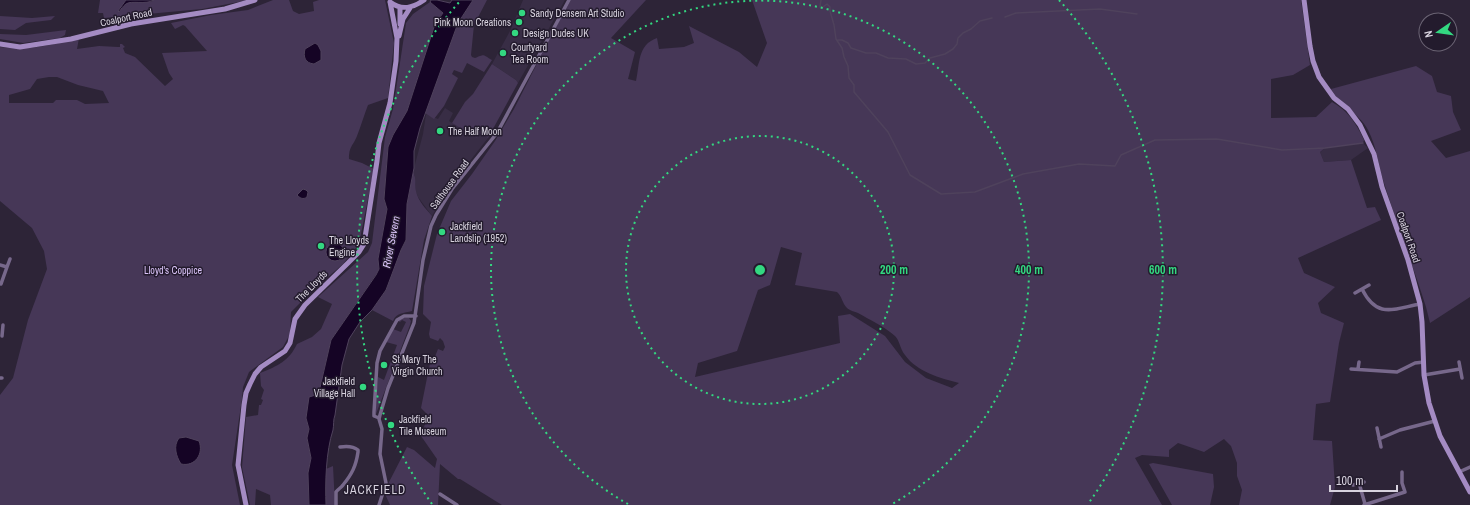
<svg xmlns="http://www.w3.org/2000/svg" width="1470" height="505" font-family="'Archivo Narrow',sans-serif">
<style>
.built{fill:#382d45}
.green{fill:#463757;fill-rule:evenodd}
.water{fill:#150425;stroke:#4f425c}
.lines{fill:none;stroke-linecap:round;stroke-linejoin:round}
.stream{stroke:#4f425c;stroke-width:1.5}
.street{stroke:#77688b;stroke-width:3.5}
.secondary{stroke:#a48bc3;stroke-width:5}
.ring{fill:none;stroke:#33d881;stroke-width:2;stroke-dasharray:2 4}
.poi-dot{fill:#33d881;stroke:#231b2d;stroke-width:1.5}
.labels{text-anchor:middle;stroke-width:3;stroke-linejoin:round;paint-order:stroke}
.poi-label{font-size:10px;fill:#d7d2de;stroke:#231b2d;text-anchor:start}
.street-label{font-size:10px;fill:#d7d2de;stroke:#231b2d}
.park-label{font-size:10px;fill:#dac3f8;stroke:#231b2d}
.water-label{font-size:11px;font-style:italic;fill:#d9c2f7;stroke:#231b2d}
.quarter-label{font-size:12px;letter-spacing:1px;fill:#d7d2de;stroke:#231b2d}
.centre{fill:#33d881;stroke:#231b2d;stroke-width:2}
.ring-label{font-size:12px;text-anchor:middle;font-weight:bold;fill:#33d881;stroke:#231b2d;stroke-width:3;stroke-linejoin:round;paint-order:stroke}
</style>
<rect width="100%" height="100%" fill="#2d2437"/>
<path class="built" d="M523,0H565L518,83L516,80L492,64L510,31Z
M445,108L453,113L449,121L477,138L480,134L488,138L447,190L432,216L418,197L415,189V176L413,172L423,134L426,114L438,119Z
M1363,143L1368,148L1351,160L1324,162L1320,152L1325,148Z"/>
<path class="green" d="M100,0H128L118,11L129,2H151L154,0H249L202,9L104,18L103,13H98Z
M273,0H289L293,11L299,14L314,11L313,2L319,0H385L394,43L388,98L368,105C364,115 361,126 357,136C353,146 349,146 349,159L362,163L374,169L359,244L343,264L313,290L291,312L290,334L283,347L249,372L243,387L242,399L232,465L240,505H0V395L13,378L28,320L47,269L44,251L32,228L0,201V47C29,51 51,45 79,38L77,49L99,46L118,47H120V44H122L125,47L123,48L125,53L135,57L165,86L173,79L169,73L162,53L207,51L185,26L183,25L175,29L171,23L211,15L248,10ZM49,77H57L78,85L103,91L109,103L85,104L77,100H56L53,103H9V95L30,89L37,79Z
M473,0H487L474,25L471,55L472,57L475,58C485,54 482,54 492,60L484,72L467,63L462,73L454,70L452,74L458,78L444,106L434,119L425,113L458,23Z
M571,0H646L611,38L635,52L628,79L636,81C640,64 637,45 657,38L659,49L684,47L694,43L689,26L739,52L757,67L767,43L752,0H1301L1310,65L1293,75L1271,79V118L1316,117L1332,102C1348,111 1356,123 1364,140L1363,143L1325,148L1320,152L1324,162L1351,160L1367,208L1375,207L1381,220L1298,258L1304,273L1335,287L1318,303L1321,313L1344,323L1339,343L1330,402L1316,404L1313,440L1332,441L1335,487L1330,505H1239L1242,490L1237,476V463L1231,446L1224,439L1204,452L1178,443L1169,450V457L1142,455L1135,458L1162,505H502L460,479H458L440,464L438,505H390L385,494L388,484L407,447L414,450L435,468L437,459L421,436L428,415L421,408L431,358L434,359L438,349L443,351L445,347L443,341L440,338L438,341L430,338L429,334L431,322L423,314L424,286L437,234L451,201L472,174L495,141L514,109L554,30ZM781,247L802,253L795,285L837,292C842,296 842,303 847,308C849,310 855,312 858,313C870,320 884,326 895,336C900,341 900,349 905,355C917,372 940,378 959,383L952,388L926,378L905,362L885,336L850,314L838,316L840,343L695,377L698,363L737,351L758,290L770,285Z
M430,2L443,13L435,24L407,111L393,135L388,147L384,199L387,209L378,259L379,270L331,340L319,392L316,395L306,418L309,429L307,438L311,458L308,473L309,505H271L270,495L256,489L255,505H250L242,467L246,417L258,415L259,405H261L263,400L261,399L264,390L261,386L260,373C278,366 289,361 297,344L312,337L321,329L332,304L318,297L368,252L372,243L385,137L393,109L406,23L413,14Z
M0,16L32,18L55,16L51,20L26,23L15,30L0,29Z
M66,30L65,35L60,38L23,43L0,39V34L26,35Z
M492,64L516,80L518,83L488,138L480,134L477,138L452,123L465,102L473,94Z
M1416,66L1432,76L1437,92L1451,96L1453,112L1461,130L1431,141L1446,158L1470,151V297L1430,323L1426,307C1413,266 1397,224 1384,183C1378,165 1377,147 1368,130C1360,114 1339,104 1331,89Z
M413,172C417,178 414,185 416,191C418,201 426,209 432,216L424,240L412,311C404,313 396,313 393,321L372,310L386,290L401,250L406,240L407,204Z
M402,318H409L411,321L410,325L376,414V397L378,377L384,380L397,345L386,342L393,329L401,332L406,322L402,320L400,322L398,321Z
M1153,463L1213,474L1214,487L1210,505H1172L1149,464Z
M333,466L335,505H326V469Z"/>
<path class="water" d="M126,0H154C146,5 131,0 126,4C123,6 121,9 119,12L118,11Z
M431,0H437L450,3L452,0H473L458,23L420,128L414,151V168L407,204L406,240L401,250L386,290L372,310L360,322L349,339L342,365L335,415C333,420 334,425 333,430C326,451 325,483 326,505H309L308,473L311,458L307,438L309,429L306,418L309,397L316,395L319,392L331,340L376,275L379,269L378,259L387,209L384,199L388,147L393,135L407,111L435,24L443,13L430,2Z
M315,43L318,45L321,51V60L314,64C305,63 303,57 305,49Z
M303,189L306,190L308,192L307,197C303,200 300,198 297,195Z
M326 252a9 9 0 1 1 18 0a9 9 0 1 1-18 0Z
M186,437L199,441C204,454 195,467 181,464C176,456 173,446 179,438Z"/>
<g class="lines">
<path class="stream" d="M821,0L820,7H823L827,4L830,7V11L834,25L836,39L842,48L844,57L848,66L849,78L854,85V92L888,132L910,175L941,194L975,192L1023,174L1079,164L1115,166L1121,155L1155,140L1217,139L1282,150L1325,148L1363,143
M1005,17L1016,13L1100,9L1137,14
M838,40H842L848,43L851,48L866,53H876L888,58L906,59L916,64L925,63L930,58L945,54L953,49L957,44L958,38L963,33L971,29L980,21L992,18"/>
<path class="street" d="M0,265L7,267L10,259
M1,284L7,267
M1362,289C1377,319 1393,309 1420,304
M1355,293L1369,285
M2,336L3,325
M1459,362L1462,378
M1351,369L1397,372L1415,363L1424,362
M1358,369L1359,362
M1424,375L1460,369
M0,378H2
M379,418L374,416V412L377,363L380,351L397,320L404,316H416
M1377,428L1381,447
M1379,439L1400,430L1435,421
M1459,472L1470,467
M1359,483L1365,504
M1353,485L1364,482
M440,494L457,505
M336,505V492C338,489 341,488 343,485C352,474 356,466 358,452V450C353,446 346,446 340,447
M379,505L386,483L380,454L382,429L379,419L380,415L388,388L414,323L423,260L431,226L436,215L452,189L497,133L569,0
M1364,505L1405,492L1402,483V472"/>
<path class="secondary" d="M1304,0L1310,46L1313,61L1319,77L1334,98L1348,109L1360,125L1374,154L1382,187L1408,260L1420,304L1422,322L1424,375L1429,403L1440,436L1470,492
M390,2C402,11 413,8 424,0
M400,24V7
M399,36L403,19L410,8
M0,44L20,47L71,39L131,24L225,9L255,0
M246,505L238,465L244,405L246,393L250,384L255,374L261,367L285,351L290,343L295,319L305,305L348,263L359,252L364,244L377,161L379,143L390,103L396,61L397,38L390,2"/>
</g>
<g class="ring">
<circle cx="760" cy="270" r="134"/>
<path d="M628 504A269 269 0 1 1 892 504"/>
<path d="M432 504A403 403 0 0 1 461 0M1059 0A403 403 0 0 1 1088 504"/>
</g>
<g class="poi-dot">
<circle cx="522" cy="13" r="4"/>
<circle cx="519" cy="22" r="4"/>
<circle cx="515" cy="33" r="4"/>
<circle cx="503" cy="53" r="4"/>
<circle cx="440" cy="131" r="4"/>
<circle cx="442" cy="232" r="4"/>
<circle cx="321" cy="246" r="4"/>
<circle cx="384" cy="365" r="4"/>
<circle cx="363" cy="387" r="4"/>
<circle cx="391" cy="425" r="4"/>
</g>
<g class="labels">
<g class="poi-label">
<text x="530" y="17">Sandy Densem Art Studio</text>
<text x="511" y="26" text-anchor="end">Pink Moon Creations</text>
<text x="523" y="37">Design Dudes UK</text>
<text x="511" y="51">Courtyard<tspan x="511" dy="12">Tea Room</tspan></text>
<text x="448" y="135">The Half Moon</text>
<text x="450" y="230">Jackfield<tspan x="450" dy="12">Landslip (1952)</tspan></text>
<text x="329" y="244">The Lloyds<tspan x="329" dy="12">Engine</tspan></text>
<text x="392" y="363">St Mary The<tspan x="392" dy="12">Virgin Church</tspan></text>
<text x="355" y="385" text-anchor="end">Jackfield<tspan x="355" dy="12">Village Hall</tspan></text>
<text x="399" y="423">Jackfield<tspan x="399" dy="12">Tile Museum</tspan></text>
</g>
<g class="street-label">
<text transform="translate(126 17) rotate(-12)" y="4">Coalport Road</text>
<text transform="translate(449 184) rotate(-54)" y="4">Salthouse Road</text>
<text transform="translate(1409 237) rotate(71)" y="4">Coalport Road</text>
<text transform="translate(311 286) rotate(-45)" y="4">The Lloyds</text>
</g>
<g class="park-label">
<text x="173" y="274">Lloyd's Coppice</text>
</g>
<g class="water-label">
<text transform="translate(391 242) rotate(-79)" y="4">River Severn</text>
</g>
<g class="quarter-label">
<text x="375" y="494">JACKFIELD</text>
</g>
</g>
<circle cx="760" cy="270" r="6" class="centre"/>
<g class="ring-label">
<text x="894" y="274">200 m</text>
<text x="1029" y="274">400 m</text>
<text x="1163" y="274">600 m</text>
</g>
<g transform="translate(1438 32) rotate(257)"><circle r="19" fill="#231b2d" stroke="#6b6474"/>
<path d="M0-3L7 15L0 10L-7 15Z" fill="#33d881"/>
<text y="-6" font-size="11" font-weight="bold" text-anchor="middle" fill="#d7d2de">N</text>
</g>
<path d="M1330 485v6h67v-6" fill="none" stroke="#d7d2de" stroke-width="2"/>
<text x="1336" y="485" font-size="12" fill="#d7d2de" stroke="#231b2d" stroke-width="3" paint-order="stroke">100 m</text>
</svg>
